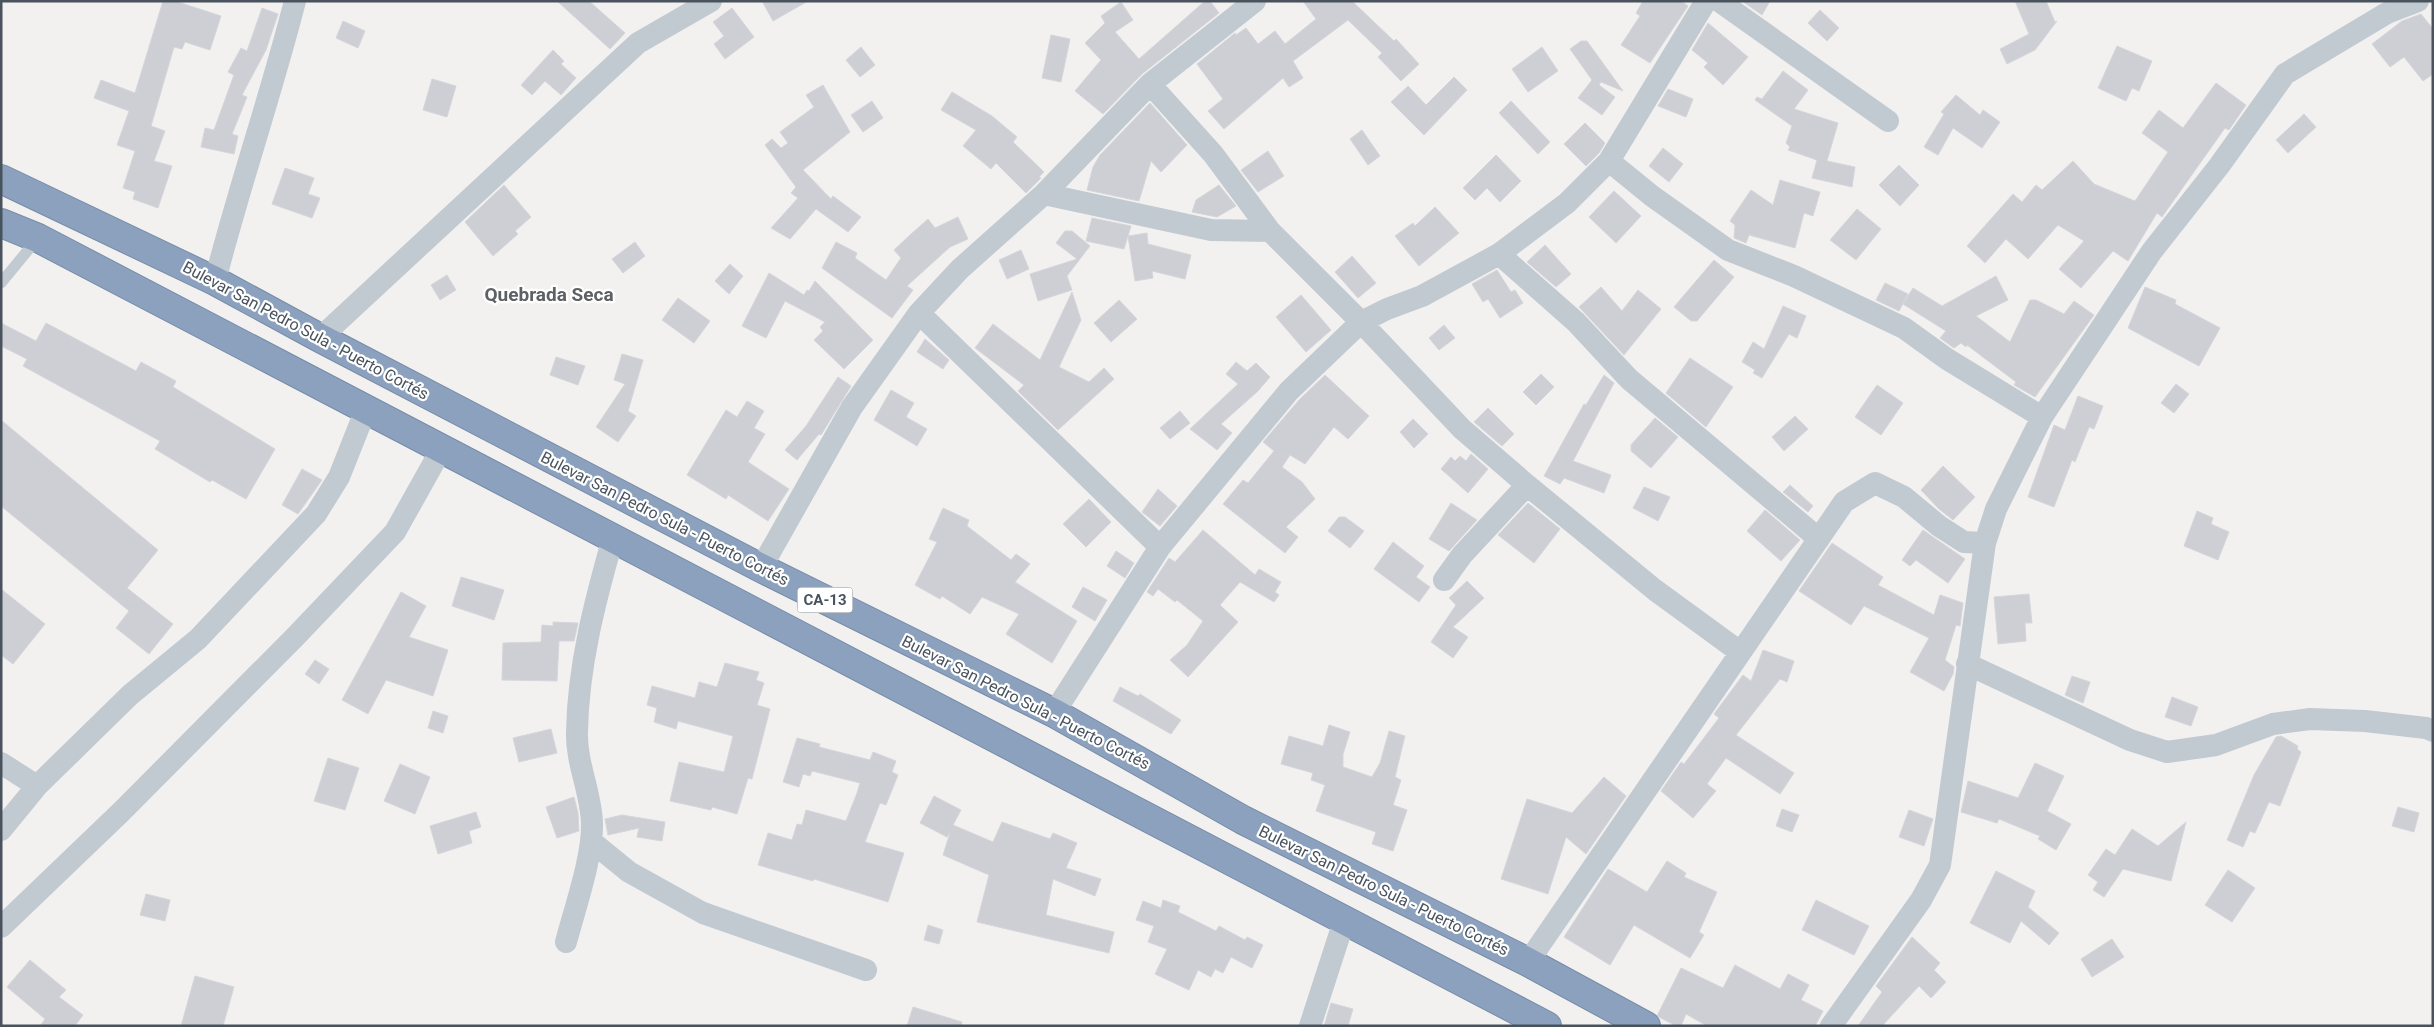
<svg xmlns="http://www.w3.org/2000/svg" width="2434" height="1027" font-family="Roboto,sans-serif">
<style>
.building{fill:#cecfd5;stroke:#d5d6db}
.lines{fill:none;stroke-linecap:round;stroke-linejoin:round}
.highway-casing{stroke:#768ca9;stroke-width:30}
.lane{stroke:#c2cad1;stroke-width:11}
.street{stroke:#c2cad1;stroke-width:22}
.highway{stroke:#8ba1bd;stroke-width:28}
.labels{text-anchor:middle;stroke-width:4.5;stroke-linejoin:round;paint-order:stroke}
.shield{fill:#fff;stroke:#80878e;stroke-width:1}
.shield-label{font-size:15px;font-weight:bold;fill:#49535d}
.street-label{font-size:16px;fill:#49535d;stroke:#fff}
.quarter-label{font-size:19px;font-weight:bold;fill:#5d6065;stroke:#fff}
</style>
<rect width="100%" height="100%" fill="#f3f1f0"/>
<path class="building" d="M163,1H175L221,16L210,50L185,42L182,49L174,47L151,126L165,131L154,161L172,166L158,208L133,199L135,192L123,188L135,151L117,145L129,111L94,98L101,80L135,93Z
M557,1H589L625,33L610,49Z
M762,1H808L773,21Z
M1205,1H1210L1219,13L1142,74L1103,114L1075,91L1101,60L1085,43L1105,23L1101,16L1121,2L1133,20L1115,32L1139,59Z
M1303,1H1352L1394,41L1396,39L1419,64L1401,81L1378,57L1382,53L1348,20L1293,61L1303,78L1289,87L1283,78L1224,129L1208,111L1223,99L1197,64L1235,33L1236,35L1246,28L1258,44L1275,31L1285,44L1316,19Z
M1643,1H1681L1688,6L1650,63L1621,45L1640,16L1636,13Z
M1742,1H1770L1762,15Z
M2015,1H2046L2055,22L2057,21L2035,50L2007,64L2000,49L2029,34Z
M262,8L278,14L266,50L242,95L247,97L232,134L238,136L234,154L201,147L205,128L214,130L234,75L228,72L241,48L247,51Z
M732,8L754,37L725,59L714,44L724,36L713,22Z
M1820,10L1839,28L1827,41L1808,23Z
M2421,14L2433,29V74L2423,81L2404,57L2390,67L2372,44L2402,21Z
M343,21L365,31L358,48L336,38Z
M1708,23L1748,57L1723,85L1704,67L1708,63L1692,50Z
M1051,35L1070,39L1061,82L1042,78Z
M1581,41H1587L1623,91L1601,82L1599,85L1615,97L1602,115L1578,98L1592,80L1570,49Z
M2117,46L2152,61L2139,91L2132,88L2126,101L2098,88Z
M861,47L875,65L860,77L846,60Z
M1542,47L1558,71L1528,92L1512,69Z
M553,50L564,61L561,64L576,78L561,95L545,81L532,95L521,85Z
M1783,71L1808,90L1794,109L1838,123L1827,161L1855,167L1852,187L1812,178L1817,160L1788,150L1790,147L1786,143L1792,126L1755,100L1757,97L1762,99Z
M1454,77L1467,90L1424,135L1391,102L1408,86L1426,105Z
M432,79L456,86L447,117L423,110Z
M2216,83L2246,105L2229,130L2225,128L2162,217L2157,213L2128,261L2113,251L2081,288L2059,269L2084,241L2058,225L2028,259L2006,239L1985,263L1967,246L2013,194L2022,202L2036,185L2042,190L2073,161L2094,184L2135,201L2168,152L2142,133L2159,110L2183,128Z
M823,85L850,132L803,170L831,199L833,196L861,217L848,232L816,209L790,239L771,228L798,198L791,193L796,187L765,145L772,139L781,148L788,143L780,132L814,107L806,95Z
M1668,89L1693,99L1686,117L1658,106Z
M952,92L992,116L1017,137L1013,142L1044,172L1039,177L1041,178L1026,193L996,163L991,169L963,146L976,130L941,110Z
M1956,95L1980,115L1983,110L2000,122L1982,148L1953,128L1938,155L1924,147L1944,114L1941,112Z
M872,101L883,118L863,132L851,115Z
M1511,101L1550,142L1538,154L1499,113Z
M1150,103L1187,145L1161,172L1151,161L1139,201L1087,190L1093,167L1100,155Z
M2304,114L2316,127L2288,153L2276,140Z
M1585,123L1605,143L1599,153L1586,166L1564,144Z
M1362,130L1380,156L1368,165L1350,139Z
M1663,148L1683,164L1669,182L1649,166Z
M1268,151L1284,176L1258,192L1241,170Z
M1496,155L1521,181L1500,202L1487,188L1475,200L1463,188Z
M1899,165L1919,185L1900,206L1879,185Z
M285,168L314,178L308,194L320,198L312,218L272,204Z
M1780,180L1820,192L1813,216L1804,213L1795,248L1749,235L1746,243L1734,238L1735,225L1730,221L1751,190L1773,205Z
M504,185L531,217L515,231L518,234L493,256L465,222Z
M1219,185L1236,206L1217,217L1192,212L1196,200Z
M1614,191L1641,216L1616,243L1589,217Z
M1435,207L1459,233L1419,266L1395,236L1413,223L1415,226Z
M1857,209L1881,229L1856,260L1830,240Z
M958,217L968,239L950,247L907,286L913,290L892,318L822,268L836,242L857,253L855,258L886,280L901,258L894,250L910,235L928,219L935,228Z
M1092,218L1131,226L1124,249L1086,241Z
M1065,231H1072L1090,246L1067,276L1072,290L1038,301L1030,274L1077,259L1056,243Z
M1147,233L1148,244L1191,255L1185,279L1152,271L1153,278L1135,281L1128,236Z
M635,242L645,256L623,273L612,259Z
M1545,245L1571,274L1556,287L1527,262Z
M1021,250L1029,269L1007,279L999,260Z
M1352,256L1376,283L1358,298L1335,272Z
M1714,260L1734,277L1697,321H1691L1674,307Z
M730,264L743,276L729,294L715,281Z
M1497,270L1511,292L1515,290L1523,303L1500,318L1488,299L1483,302L1472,284Z
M769,273L804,295L807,290L809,291L815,281L873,340L844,369L814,340L823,331L820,327L825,322L785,301L766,338L742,326Z
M447,275L456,290L440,300L431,285Z
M1996,276L2008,300L1976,316L2010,342L2030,300H2036L2064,314L2074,301L2094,315L2035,397L2014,385L2016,382L1967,345L1966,347L1961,343L1954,348L1940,338L1946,331L1903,304L1913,288L1942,306Z
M1885,283L1908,294L1899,311L1876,300Z
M1601,287L1622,311L1638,290L1661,309L1624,355L1579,307Z
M2145,287L2176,300L2175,304L2220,328L2199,366L2128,328Z
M1072,292L1081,320L1059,367L1089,382L1104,368L1114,379L1058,430L1018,391L1024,385L975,348L993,324L1040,360Z
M1301,295L1331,330L1306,352L1276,317Z
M678,298L710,321L694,343L662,320Z
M1119,300L1137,319L1111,342L1094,323Z
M1783,306L1806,316L1797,338L1789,334L1762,378L1753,373L1755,370L1742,362L1753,342L1764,349Z
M1,323L36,341L46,323L136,371L141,362L176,381L173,387L275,449L246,499L212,480L210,482L155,449L160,441L23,366L27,359L1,346Z
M1444,325L1455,338L1439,350L1429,338Z
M925,339L949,360L943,369L917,352Z
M622,354L643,360L628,411L636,416L618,442L596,427L625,384L614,380Z
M556,357L585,366L578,385L550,375Z
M1690,358L1733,387L1706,427L1666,393Z
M1236,362L1247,371L1256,363L1270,377L1258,391L1221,424L1232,433L1217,450L1190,429L1238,384L1226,374Z
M1541,374L1554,387L1536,405L1523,392Z
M1325,375L1369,416L1348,439L1334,427L1305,464L1290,455L1282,467L1302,482L1315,499L1286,527L1298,537L1285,553L1223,504L1243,480L1248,483L1274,451L1263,442L1299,400Z
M1604,375L1614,383L1573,461L1611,475L1604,493L1564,478L1560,484L1544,476L1584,404L1586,405Z
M838,377L851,386L821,435L819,434L797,460L785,450L806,426Z
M2176,384L2189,394L2174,413L2161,403Z
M1877,385L1903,403L1881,435L1855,417Z
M891,390L914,403L906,417L927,429L917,446L874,420Z
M2078,396L2103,406L2094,429L2089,427L2075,462L2072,460L2054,507L2028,497L2054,425L2065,430Z
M747,401L764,411L754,428L765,434L748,462L789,489L768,521L728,495L726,499L687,475L726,410L737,417Z
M1488,408L1514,434L1502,446L1474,422Z
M1180,411L1190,423L1170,439L1160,428Z
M1795,416L1808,429L1784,451L1772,437Z
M1655,418L1678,437L1651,468L1631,451V445Z
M1413,419L1428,434L1414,448L1400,432Z
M1,420L158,550L127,588L173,624L149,654L116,628L129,611L1,506Z
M1471,454L1488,469L1468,493L1441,469L1451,457L1455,461L1460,456L1466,461Z
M1943,466L1975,497L1953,520L1939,509L1921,490Z
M302,469L322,480L298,514L282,505Z
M1790,485L1813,506L1808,512L1783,492Z
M1644,487L1670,497L1658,521L1633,508Z
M1158,489L1177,506L1160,526L1142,512Z
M1089,499L1111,522L1086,547L1063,524Z
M1451,503L1477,520L1449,551L1429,539Z
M1528,503L1560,529L1534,563L1498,535Z
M943,508L969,520L967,526L1011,560L1016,554L1030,564L1015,582L1077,621L1052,663L1006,634L1019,614L982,597L970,614L942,596L940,599L915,585L937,542L929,539Z
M1765,510L1800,540L1781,561L1747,531Z
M2197,511L2213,518L2211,524L2229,532L2218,560L2184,546Z
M1339,517H1345L1364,531L1350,548L1328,531Z
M1203,530L1255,575L1259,569L1281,582L1275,592L1279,595L1274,602L1240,582L1220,605L1238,622L1188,677L1170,660L1187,645L1203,621L1177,600L1175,602L1158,589L1153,596L1147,592L1169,558L1175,562Z
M1923,530L1965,559L1948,583L1916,560L1910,566L1902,560Z
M1393,542L1424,566L1416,577L1430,587L1419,602L1374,569Z
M1832,543L1883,577L1878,585L1934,615L1940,595L1963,603L1960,626L1956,625L1945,660L1954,667L1953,674L1944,691L1910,672L1929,638L1864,606L1851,625L1799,591Z
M1116,551L1134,563L1125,578L1107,566Z
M461,577L504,590L494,620L452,606Z
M1467,581L1484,598L1453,627L1468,637L1453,658L1431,642L1456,605L1449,598Z
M1083,587L1107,600L1095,621L1072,607Z
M1,589L45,624L13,664L1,655Z
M401,592L426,606L409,637L448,650L433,696L386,680L368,714L342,700Z
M2029,594L2032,623H2025L2026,641L1998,644L1994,597Z
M553,622L578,623L574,641H559L557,681L502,680L503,643L541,642L542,625L553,626Z
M1763,650L1794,661L1787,682L1780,679L1736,735L1794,773L1780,794L1726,758L1707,784L1716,791L1693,818L1661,791L1681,762L1684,764L1719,718L1714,714L1743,675L1751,681Z
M315,660L329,669L319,684L305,674Z
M725,663L759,672L756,680L764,683L757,705L770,709L752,779L748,778L737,814L712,807L711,810L670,801L679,762L724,772L733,736L678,721L676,729L654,722L657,708L647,705L652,686L695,698L699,682L717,687Z
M2072,676L2090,682L2083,703L2065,695Z
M1120,687L1138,696L1140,694L1181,720L1171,734L1113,701Z
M2172,697L2198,707L2191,726L2165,717Z
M433,711L448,716L443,733L428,728Z
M1329,725L1350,732L1343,754V767L1372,777L1380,763L1389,731L1405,736L1395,777L1401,780L1393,805L1407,810L1393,851L1372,844L1376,832L1316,811L1325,785L1311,780L1313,773L1281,764L1289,736L1323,746Z
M551,729L557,753L519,762L513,738Z
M2281,736L2298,746L2297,749L2301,752L2280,806L2269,802L2255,833L2250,831L2243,847L2227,840L2254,775L2276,737Z
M797,738L820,744L819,747L870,760L873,752L896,761L892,772L898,775L886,805L880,803L865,842L904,853L888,902L814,879L813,881L758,865L768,833L792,840L797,824L802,825L806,810L846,821L857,793L860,783L812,771L810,776L803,774L799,787L783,782Z
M328,758L359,768L345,810L314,801Z
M2035,763L2064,776L2047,811L2071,824L2056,850L2038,839L2040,836L1999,819L1997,823L1961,812L1968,781L2018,798Z
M400,764L430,777L415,814L384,801Z
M1604,777L1626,796L1586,854L1566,837L1548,894L1501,879L1527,799L1572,813Z
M934,796L961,810L953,825L993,842L1002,822L1050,839L1053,833L1077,843L1066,868L1101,879L1095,896L1053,879L1046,915L1114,932L1109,953L977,922L989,875L943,855L950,833L947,837L920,823Z
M574,797L578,813L579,831L557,838L546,807Z
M2398,807L2419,813L2414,832L2392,826Z
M1782,809L1799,815L1792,832L1776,826Z
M1909,810L1933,819L1924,846L1899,837Z
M476,812L481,827L469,831L472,843L438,854L430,826Z
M622,815L665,822L662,841L637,837L639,828L608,835L605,819Z
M2186,822L2171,881L2123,869L2104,897L2093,890L2098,882L2088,875L2106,849L2115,855L2132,829L2158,846Z
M1667,861L1686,873L1684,877L1717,892L1699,932L1704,935L1690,958L1634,925L1610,965L1564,937L1608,869L1647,892Z
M2228,870L2255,888L2232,922L2205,905Z
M1996,871L2035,891L2028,907L2059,933L2049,945L2021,921L2010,943L1970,923Z
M146,894L170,900L165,921L140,915Z
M1163,900L1180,906L1178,912L1216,931L1219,926L1245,940L1247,937L1263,945L1252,968L1231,957L1223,973L1215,969L1211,977L1198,970L1189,990L1155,974L1167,949L1148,942L1154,926L1136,920L1143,901L1161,908Z
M1816,900L1869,926L1854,955L1802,930Z
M928,925L943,930L939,944L924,940Z
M1912,937L1940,963L1934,970L1946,982L1931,998L1919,986L1882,1026H1858L1882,992L1876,986Z
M2112,939L2124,957L2092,977L2081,959Z
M30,960L66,990L59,997L83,1015L75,1026H40L45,1019L7,987Z
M1735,965L1780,989L1788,974L1809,985L1801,1000L1823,1011L1815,1026H1707L1686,1014L1681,1026H1676L1657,1016L1681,968L1723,988Z
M195,976L234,987L223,1026H181Z
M1331,1003L1353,1009L1348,1026H1324Z
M913,1007L962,1022L961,1026H907Z"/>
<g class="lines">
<g class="highway-casing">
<path id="highway" d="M1,179L215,281L320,338L761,568L1054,713L1243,820L1528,962L1646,1026
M1,223L38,238L1547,1026"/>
</g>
<path class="lane" d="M1,283L38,238"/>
<path class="street" d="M1719,1L1888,121
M1150,84L1213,154L1270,231L1361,322L1462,429L1527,485L1462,555L1444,580
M1609,161L1652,196L1728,250L1794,276L1904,328L1947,359L2042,417
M1044,194L1211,230L1270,231
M1499,254L1576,322L1629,379L1819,539
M215,281C239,187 271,95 295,1
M919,313L1160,547
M320,338L638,43L711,1
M1527,485L1655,590L1740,652
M761,568L852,407L919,313L960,269L1044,194L1150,84L1255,1
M1967,664L2130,740L2167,752L2216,745L2273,724L2310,719L2365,721L2426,728L2433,731
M1054,713L1160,547L1289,391L1361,322L1387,309L1422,296L1499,254L1567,203L1609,161L1706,1
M1,763L37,786
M1,830L37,786L130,695L198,639L316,514L339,477L366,409
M591,841L629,872L703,913L866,970
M1,927L121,812L295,637L395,532L442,448
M566,942C575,908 593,856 592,823C591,792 576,763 577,732C578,666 595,601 613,538
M1528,962L1844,502L1875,483L1904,497L1939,526L1964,542L1985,543
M1310,1026L1344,921
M1831,1026L1921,900L1940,865L1985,543L1996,509L2042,417L2152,251L2219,166L2285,74L2387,13L2418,1"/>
<use href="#highway" class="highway"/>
</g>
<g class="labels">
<rect class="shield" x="797.5" y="587.5" width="55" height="25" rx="4"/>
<g class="shield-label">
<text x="825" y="605">CA-13</text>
</g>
<g class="street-label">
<text transform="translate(306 330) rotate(28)" y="6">Bulevar San Pedro Sula - Puerto Cortés</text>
<text transform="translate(665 518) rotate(27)" y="6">Bulevar San Pedro Sula - Puerto Cortés</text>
<text transform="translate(1026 702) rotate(27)" y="6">Bulevar San Pedro Sula - Puerto Cortés</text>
<text transform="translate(1384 890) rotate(26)" y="6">Bulevar San Pedro Sula - Puerto Cortés</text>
</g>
<g class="quarter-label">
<text x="549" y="301">Quebrada Seca</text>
</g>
</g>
<rect width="2434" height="1027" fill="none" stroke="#49535d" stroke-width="5"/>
</svg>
